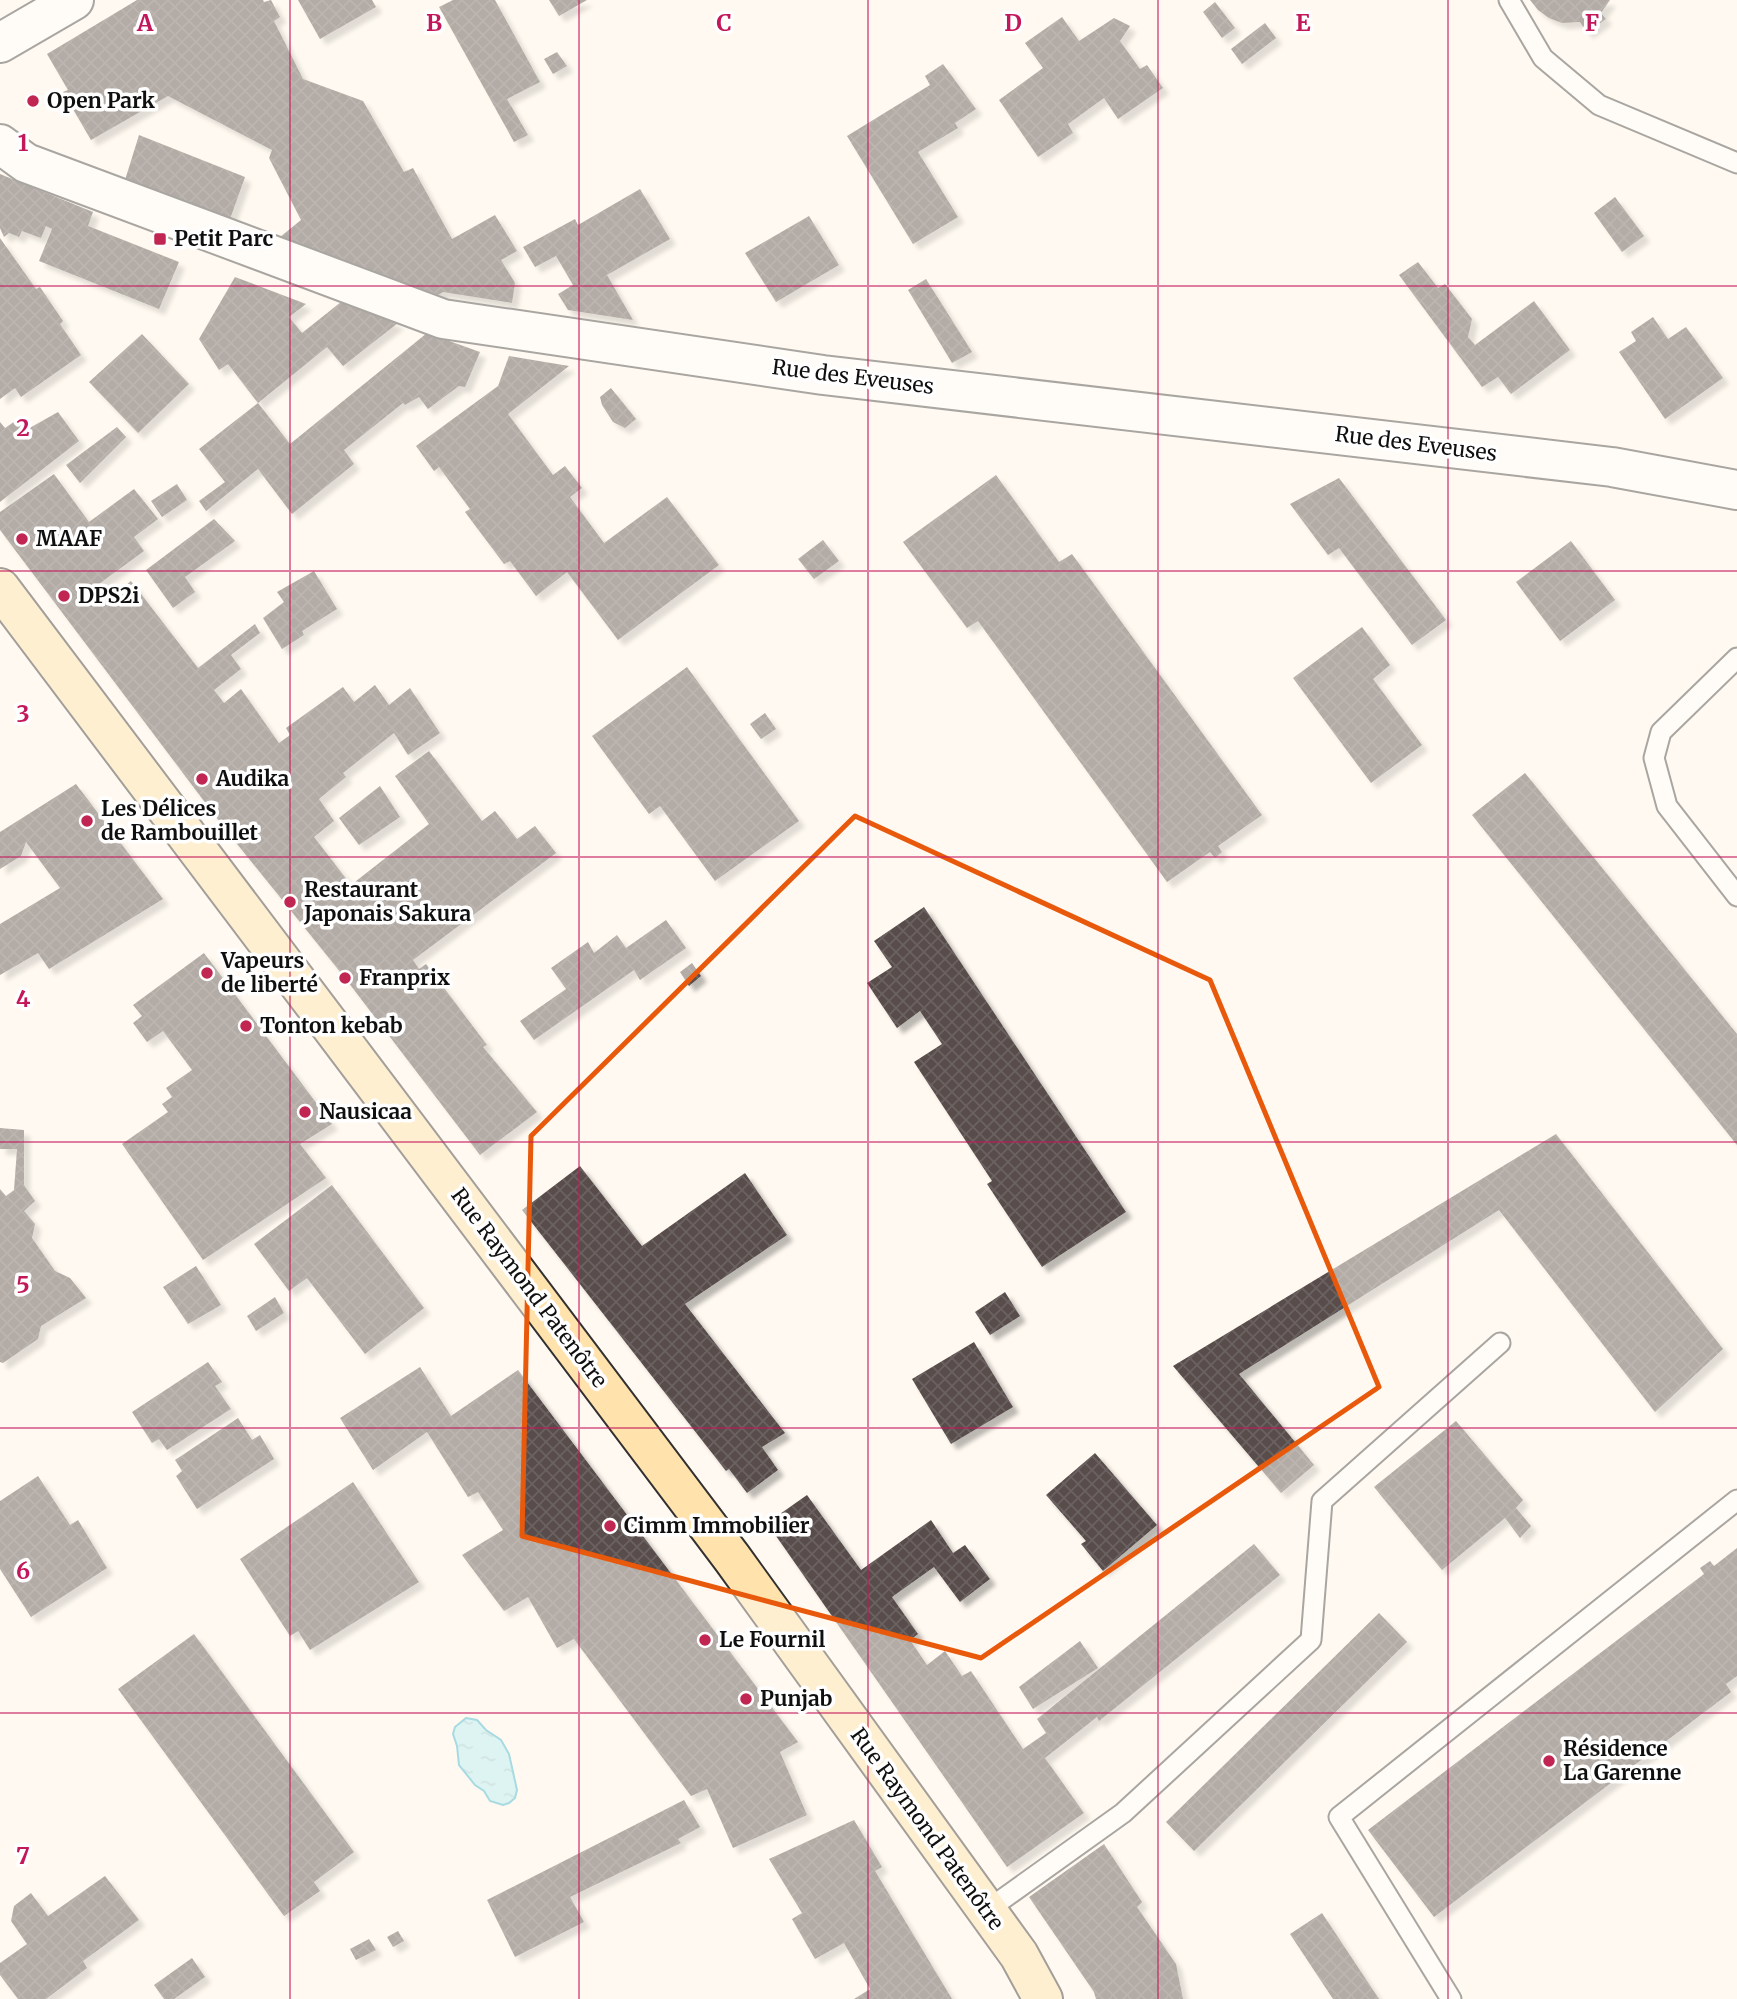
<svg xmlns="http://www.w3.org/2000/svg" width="1737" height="1999" font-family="Merriweather,serif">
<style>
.water{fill:url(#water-ripples);stroke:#3cb6ce;stroke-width:2}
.building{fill:url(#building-cross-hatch);filter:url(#shadow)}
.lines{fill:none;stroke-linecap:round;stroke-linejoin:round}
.service-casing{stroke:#424242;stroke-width:23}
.minor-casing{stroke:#424242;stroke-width:42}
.secondary-casing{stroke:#313131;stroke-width:42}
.service{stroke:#fff;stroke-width:19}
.minor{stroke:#fff;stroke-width:38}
.secondary{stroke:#ffe2ac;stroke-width:38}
.marked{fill:none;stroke:#e8590c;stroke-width:5;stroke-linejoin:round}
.grid{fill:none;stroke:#c2185b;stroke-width:2;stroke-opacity:0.55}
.poi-dot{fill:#c02651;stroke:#fff;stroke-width:2.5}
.labels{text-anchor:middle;stroke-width:7;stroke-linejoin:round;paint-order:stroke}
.poi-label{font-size:21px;font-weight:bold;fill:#0f0f0f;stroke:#fff;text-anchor:start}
.street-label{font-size:21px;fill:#0f0f0f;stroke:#fff}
.grid-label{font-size:23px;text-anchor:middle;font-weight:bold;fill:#c2185b;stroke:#fff;stroke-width:7;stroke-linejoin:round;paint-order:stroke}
</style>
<defs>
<pattern id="water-ripples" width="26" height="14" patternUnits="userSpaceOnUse" patternTransform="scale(1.75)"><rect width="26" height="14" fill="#b5edf6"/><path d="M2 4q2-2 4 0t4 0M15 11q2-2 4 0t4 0" fill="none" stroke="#9acad2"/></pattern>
<pattern id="building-cross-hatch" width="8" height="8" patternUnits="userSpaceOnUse" patternTransform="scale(1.75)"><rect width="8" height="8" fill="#584d4b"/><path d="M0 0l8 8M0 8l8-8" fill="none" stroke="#6b6261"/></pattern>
<filter id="shadow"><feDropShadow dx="6" dy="6" stdDeviation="2" flood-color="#0004"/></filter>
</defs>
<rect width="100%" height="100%" fill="#fff9f1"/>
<path class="water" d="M466,1718L477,1720L486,1730L501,1740L509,1754L517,1790L515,1798L509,1803L503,1805L490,1801L484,1791L475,1785L459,1765L457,1746L453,1734L455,1727Z"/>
<path class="building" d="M137,0H263L264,2L271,0L280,17L274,21L303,79L363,101L404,172L413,168L452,239L495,215L517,251L501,260L515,283L512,303L443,292L438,295L280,237L301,220L269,158L272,150L168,96L91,140L63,92L68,90L47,54Z
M298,0H372L376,7L320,39Z
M453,0H495L540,82L507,99L528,135L514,142L439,7Z
M549,0H587L559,16Z
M1530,0H1610L1601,13L1606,19L1587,33L1580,22L1562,23L1549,18L1538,10Z
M1215,2L1235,28L1222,38L1203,12Z
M1062,17L1079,41L1114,18L1130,26L1120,41L1140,69L1147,65L1163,88L1118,119L1104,98L1068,124L1073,133L1038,157L999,100L1043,68L1025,43Z
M1265,23L1276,38L1242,64L1231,49Z
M557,52L567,66L553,74L544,59Z
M943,64L976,109L955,123L958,128L918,152L958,217L913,244L847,136L930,85L925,76Z
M139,135L245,177L230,219L125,180Z
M0,174L93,212L88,226L179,262L159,309L39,261L52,229L46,226L41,238L22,231L19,237L9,233L4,237L0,228Z
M640,189L670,239L607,275L633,320L568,310L558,294L573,285L556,256L535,267L523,247L575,219L578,225Z
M1615,197L1644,236L1622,252L1594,213Z
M809,216L839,265L776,302L745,253Z
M0,238L36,289L40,287L63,321L60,324L81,355L21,397L15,388L0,399Z
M1418,262L1438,288L1445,284L1472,319L1468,337L1475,345L1534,301L1570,350L1511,394L1498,377L1482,387L1399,275Z
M235,277L306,304L289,317L302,333L341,302L398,323L343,366L327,347L258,403L228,364L219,370L199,339Z
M926,279L972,352L952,363L908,290Z
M1653,317L1668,339L1686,327L1723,378L1665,419L1619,352L1636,341L1631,332Z
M427,333L480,352L465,387L459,386L428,409L419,397L405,405L403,403L344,450L354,464L292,514L258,469L206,511L199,501L225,482L199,449L258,403L290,444Z
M142,334L189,384L138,433L89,382Z
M509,356L569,366L508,414L553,475L565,466L582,488L570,497L604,543L667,497L719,565L618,640L567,572L536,596L510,561L504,564L465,512L470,509L439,467L434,471L416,446L498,386Z
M611,388L636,419L625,428L613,422L602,405L600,397Z
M58,412L79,441L0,502V422L5,428L18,419L26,430Z
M117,427L126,437L80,483L66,465Z
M54,474L89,522L134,489L158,519L134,537L144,551L99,584L110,598L131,581L198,668L255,624L260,633L231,655L241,669L214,690L224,703L241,689L279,743L290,735L286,728L343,687L354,702L375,685L389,705L410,688L440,733L408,755L394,733L343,773L346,777L319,799L334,821L314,837L351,885L429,824L395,776L429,751L482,821L495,811L517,839L535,826L556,853L413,960L419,969L426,964L487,1045L483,1047L537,1112L480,1155L345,978L225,829L0,530V512Z
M996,475L1059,562L1072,554L1262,815L1218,846L1222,852L1215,858L1210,852L1167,882L978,621L967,628L903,542Z
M1339,478L1446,620L1412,645L1339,548L1328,555L1290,504Z
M177,484L187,500L162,517L151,501Z
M214,519L235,541L185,577L195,592L173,608L146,570Z
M823,540L839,561L814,579L798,559Z
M1571,541L1615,600L1560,641L1516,582Z
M314,571L337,609L302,631L304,635L282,649L263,618L284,602L277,592Z
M1362,627L1390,665L1373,679L1422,745L1371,783L1293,678Z
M687,667L799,821L715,881L660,806L649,814L592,736Z
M765,713L776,729L761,739L750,724Z
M1525,773L1737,1034V1145L1472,815Z
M76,784L163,899L49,969L38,953L0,975V924L60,888L26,842L21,856L0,869V832Z
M380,786L400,817L359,845L339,818Z
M924,907L1126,1212L1042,1267L987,1184L992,1181L914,1062L942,1044L920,1011L897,1028L867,983L892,967L874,941Z
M666,920L686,948L640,980L634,970L534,1040L520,1021L566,989L551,968L588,942L594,953L617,935L626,948Z
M204,953L332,1124L300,1144L326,1178L203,1260L122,1144L168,1112L162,1104L172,1097L166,1088L192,1070L163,1031L147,1042L133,1023L142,1016L133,1005Z
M692,963L701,976L689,986L680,972Z
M0,1128L24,1130V1185L35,1201L24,1211L35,1224L32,1238L55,1271L70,1278L86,1298L41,1326L38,1339L3,1363L0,1362V1189L6,1196L14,1190L17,1149H0Z
M1556,1134L1723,1349L1655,1412L1499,1210L1239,1374L1314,1465L1281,1493L1173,1366Z
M580,1166L642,1246L745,1173L787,1235L685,1304L785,1433L762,1447L778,1470L747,1493L729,1469L726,1471L522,1210Z
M332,1185L424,1308L365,1354L307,1278L289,1291L254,1244Z
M196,1266L221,1305L188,1324L163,1287Z
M1005,1292L1020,1316L990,1335L975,1312Z
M275,1297L284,1313L256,1331L247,1316Z
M974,1342L1013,1407L951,1444L912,1379Z
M208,1362L222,1382L215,1386L231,1409L167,1450L159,1439L152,1443L132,1412Z
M420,1367L451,1416L518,1370L798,1742L780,1752L807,1815L733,1848L707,1789L691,1796L574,1639L557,1648L528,1597L504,1611L462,1555L503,1530L478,1492L468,1497L427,1432L373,1470L340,1418Z
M238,1418L252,1440L260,1435L274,1459L197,1509L176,1476L182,1471L175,1460Z
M1456,1421L1523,1500L1516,1508L1531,1526L1520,1538L1505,1518L1442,1570L1374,1487Z
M1095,1453L1157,1525L1103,1571L1081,1544L1086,1541L1046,1495Z
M38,1476L70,1525L78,1520L107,1568L31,1617L0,1569V1501Z
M353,1482L419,1582L310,1650L298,1631L290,1636L240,1559Z
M807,1495L861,1570L931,1520L953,1553L965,1545L990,1579L960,1602L934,1567L892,1597L918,1634L910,1640L927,1665L945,1651L962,1676L971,1671L1023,1749L1046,1733L1037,1719L1254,1544L1280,1575L1099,1721L1097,1717L1045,1758L1084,1813L1007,1867L767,1523Z
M1737,1548V1676L1726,1684L1731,1692L1434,1917L1368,1830L1704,1574L1700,1568L1710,1561L1714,1566Z
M1379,1613L1407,1642L1194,1851L1166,1822Z
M194,1634L354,1852L314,1882L320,1891L284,1916L118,1689Z
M1080,1641L1098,1668L1033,1709L1019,1687Z
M684,1800L700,1827L678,1839L681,1843L570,1897L584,1922L515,1957L487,1900Z
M854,1820L882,1867L875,1871L952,1999H854L870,1989L844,1943L815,1959L792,1919L802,1913L769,1859Z
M1104,1844L1142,1902L1137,1907L1176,1964L1183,1999H1096L1094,1992L1029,1897Z
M105,1876L139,1920L83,1961L87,1968L46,1999H18L0,1975V1963L27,1944L11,1921L14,1906L31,1893L48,1916Z
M1322,1913L1379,1999H1333L1290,1934Z
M398,1931L404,1941L393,1947L387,1937Z
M369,1939L376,1950L356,1960L350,1949Z
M192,1958L205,1977L174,1999H164L154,1985Z"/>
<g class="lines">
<g class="service-casing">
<path id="service" d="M1509,0L1543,58L1599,105L1737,163
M1737,658L1661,732L1654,758L1667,806L1737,896
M986,1911L1123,1813L1311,1640L1322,1501L1500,1343
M1451,1999L1339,1817L1737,1500"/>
</g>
<g class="minor-casing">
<path id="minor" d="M0,43L74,0
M0,144L26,163L443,319L823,375L1612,467L1737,490"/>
</g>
<g class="secondary-casing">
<path id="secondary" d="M0,588L732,1558L1019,1955L1043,1999"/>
</g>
<use href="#service" class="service"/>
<use href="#minor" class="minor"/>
<use href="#secondary" class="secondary"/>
</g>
<path d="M0 0H1737V1999H0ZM855,816L1210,980L1379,1387L981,1658L522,1536L531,1136Z" fill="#fff9f1" fill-opacity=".55" fill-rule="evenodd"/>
<path class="marked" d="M855,816L1210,980L1379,1387L981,1658L522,1536L531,1136Z"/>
<path class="grid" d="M290,0V1999M579,0V1999M868,0V1999M1158,0V1999M1448,0V1999M0,286H1737M0,571H1737M0,857H1737M0,1142H1737M0,1428H1737M0,1713H1737"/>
<g class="poi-dot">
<circle cx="33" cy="101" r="7"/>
<rect x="153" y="232" width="14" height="14" rx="3.5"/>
<circle cx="22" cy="539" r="7"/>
<circle cx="64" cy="596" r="7"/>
<circle cx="202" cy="779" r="7"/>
<circle cx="87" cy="821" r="7"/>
<circle cx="290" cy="902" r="7"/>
<circle cx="207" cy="973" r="7"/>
<circle cx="345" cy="978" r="7"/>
<circle cx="246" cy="1026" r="7"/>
<circle cx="305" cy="1112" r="7"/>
<circle cx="610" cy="1526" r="7"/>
<circle cx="705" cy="1640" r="7"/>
<circle cx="746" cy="1699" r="7"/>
<circle cx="1549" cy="1761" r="7"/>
</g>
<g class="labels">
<g class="poi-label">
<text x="47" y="108">Open Park</text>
<text x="174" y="246">Petit Parc</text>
<text x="36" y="546">MAAF</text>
<text x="78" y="603">DPS2i</text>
<text x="216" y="786">Audika</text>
<text x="101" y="816">Les Délices<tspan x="101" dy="24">de Rambouillet</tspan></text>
<text x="304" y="897">Restaurant<tspan x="304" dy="24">Japonais Sakura</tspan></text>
<text x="221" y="968">Vapeurs<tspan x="221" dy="24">de liberté</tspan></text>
<text x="359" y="985">Franprix</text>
<text x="260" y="1033">Tonton kebab</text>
<text x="319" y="1119">Nausicaa</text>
<text x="624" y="1533">Cimm Immobilier</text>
<text x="719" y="1647">Le Fournil</text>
<text x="760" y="1706">Punjab</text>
<text x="1563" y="1756">Résidence<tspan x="1563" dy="24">La Garenne</tspan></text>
</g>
<g class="street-label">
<text transform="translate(853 377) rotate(7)" y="7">Rue des Eveuses</text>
<text transform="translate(1416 444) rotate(7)" y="7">Rue des Eveuses</text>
<text transform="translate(529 1288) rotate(53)" y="7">Rue Raymond Patenôtre</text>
<text transform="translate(927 1829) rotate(54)" y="7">Rue Raymond Patenôtre</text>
</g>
</g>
<g class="grid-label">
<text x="145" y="31">A</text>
<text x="434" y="31">B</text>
<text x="724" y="31">C</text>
<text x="1013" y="31">D</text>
<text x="1303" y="31">E</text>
<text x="1592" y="31">F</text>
<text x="23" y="151">1</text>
<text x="23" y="436">2</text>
<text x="23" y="722">3</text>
<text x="23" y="1007">4</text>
<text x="23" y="1293">5</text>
<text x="23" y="1579">6</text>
<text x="23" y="1864">7</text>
</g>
</svg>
